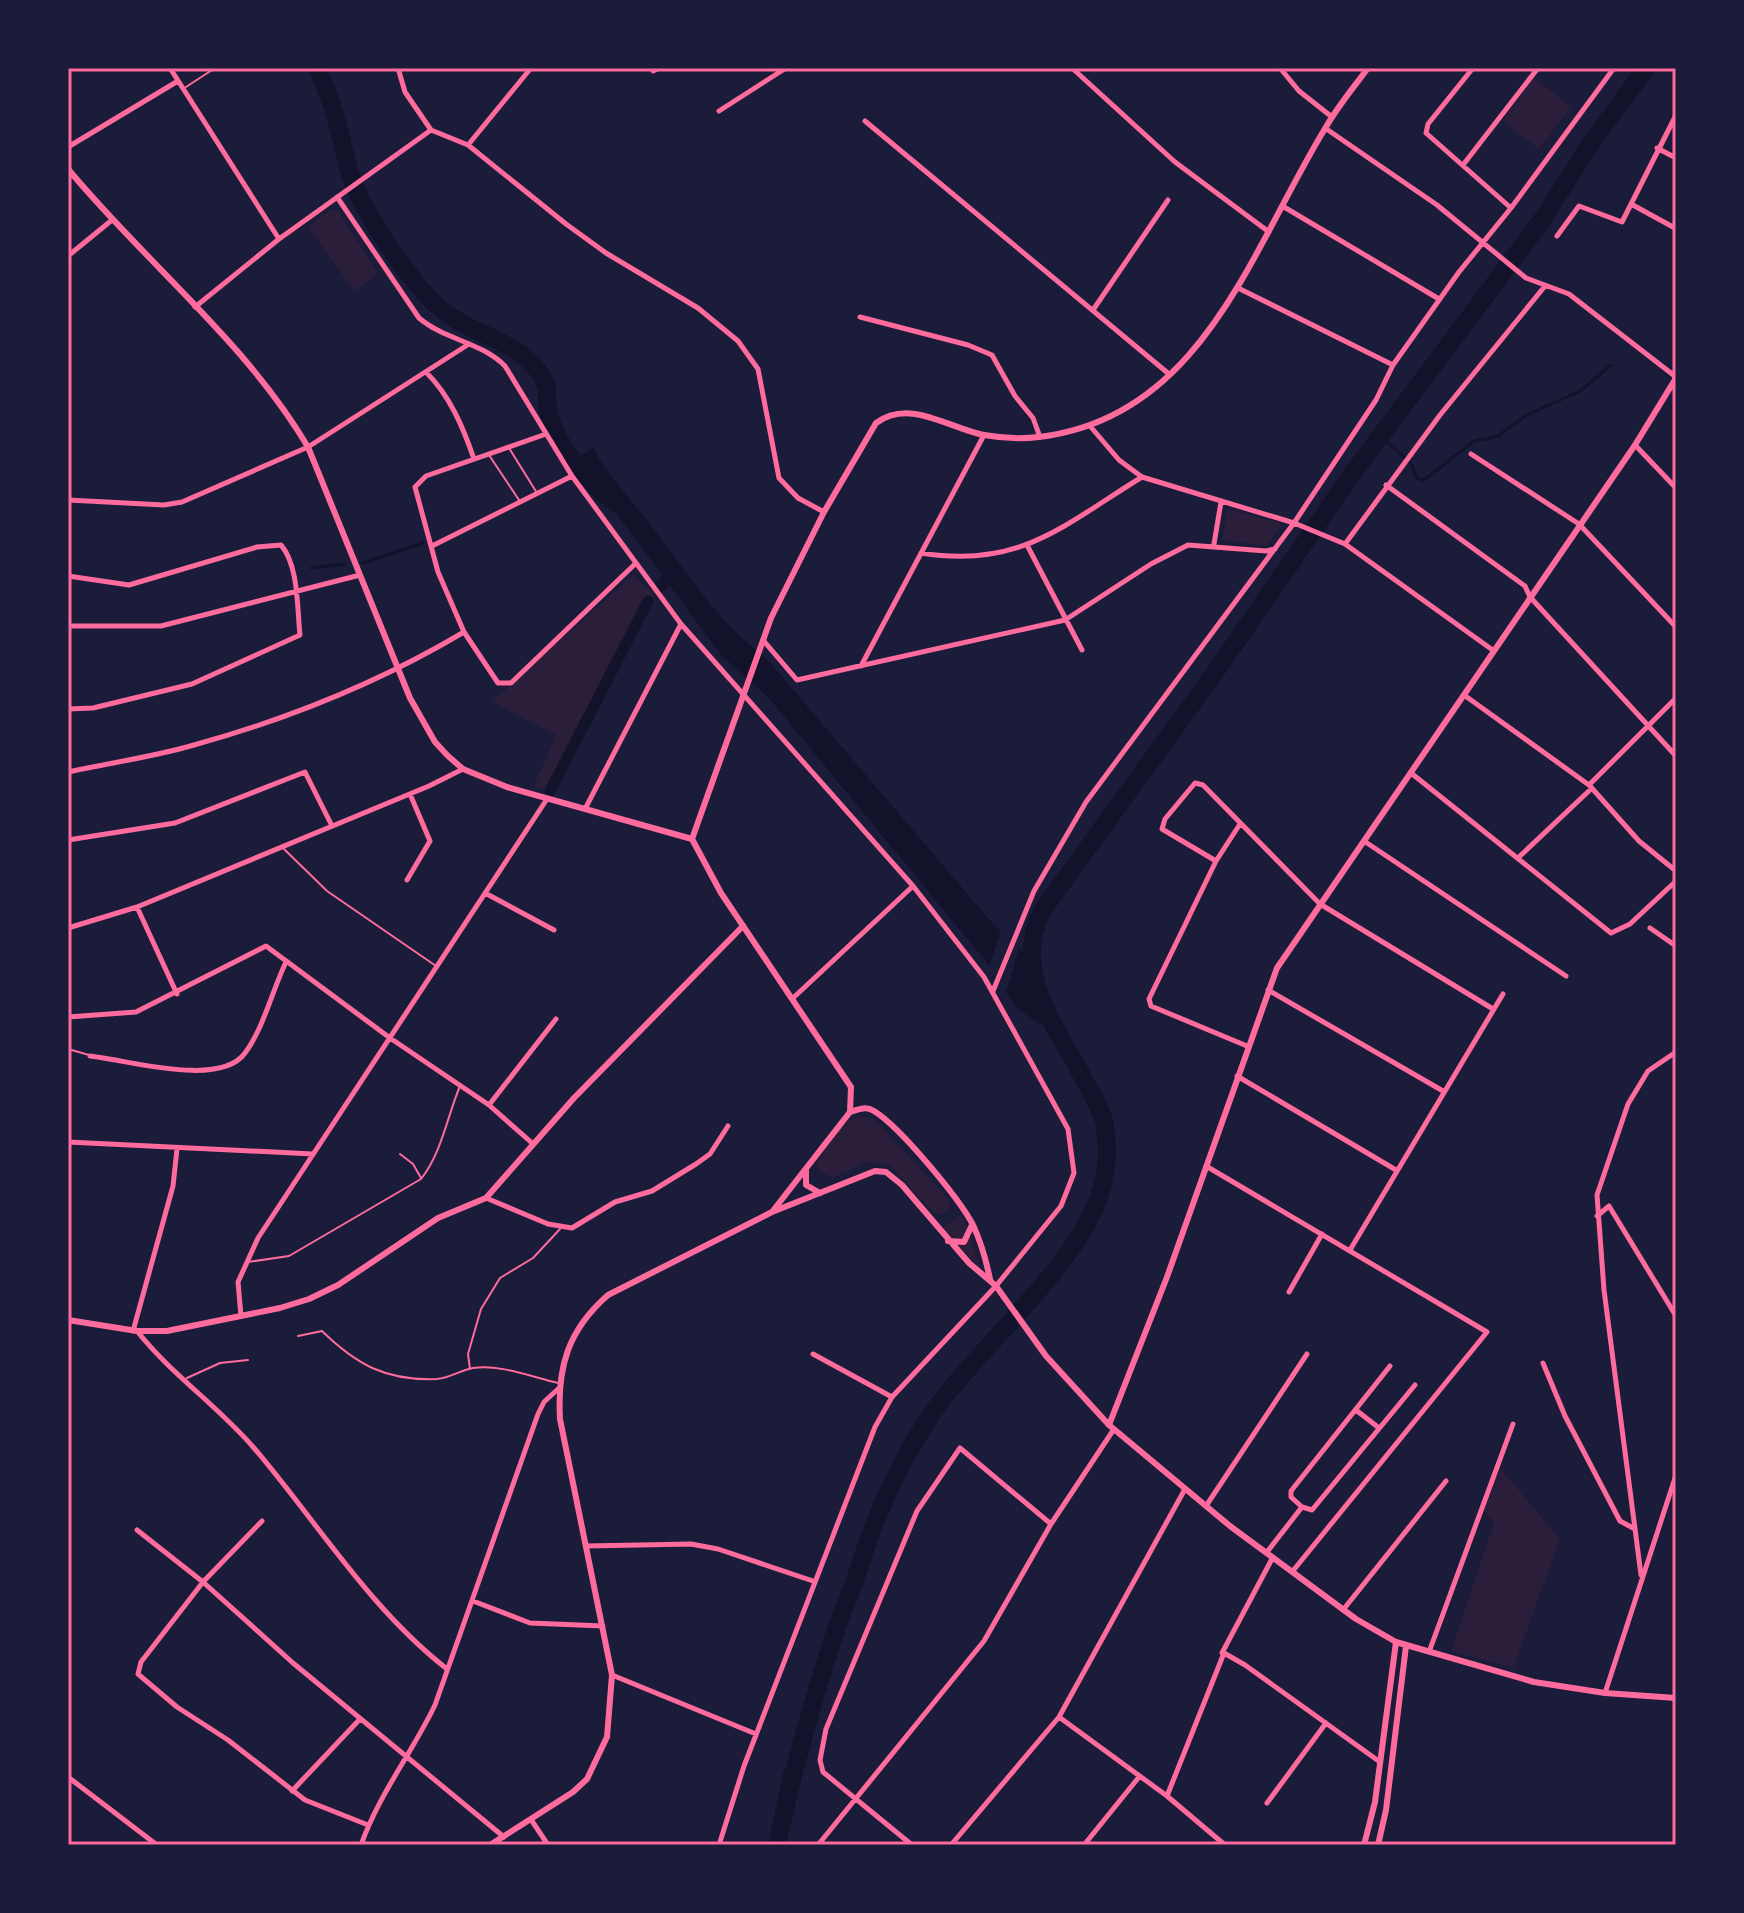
<svg xmlns="http://www.w3.org/2000/svg" width="1744" height="1913" font-family="'Public Sans',sans-serif">
<style>
.green{fill:#2a1e3b}
.water{fill:#12122b}
.pier{fill:#1b1b3a}
.lines{fill:none;stroke-linecap:round;stroke-linejoin:round}
.stream{stroke:#12122b;stroke-width:3}
.canal{stroke:#12122b;stroke-width:11}
.river{stroke:#12122b;stroke-width:18}
.service{stroke:#ff6b9d;stroke-width:2}
.minor{stroke:#ff6b9d;stroke-width:5}
.tertiary{stroke:#ff6b9d;stroke-width:6}
.secondary{stroke:#ff6b9d;stroke-width:6}
.neatline{fill:none;stroke:#ff6b9d;stroke-width:3}
</style>
<rect width="100%" height="100%" fill="#1b1b3a"/>
<path class="green" d="M1534,78L1571,107L1539,149L1502,121Z
M330,210L338,211L378,274L354,291L308,226Z
M1227,509L1280,523L1281,526L1267,546L1222,540Z
M633,575L655,594L552,791L534,786L556,735L492,702Z
M859,1116L874,1119L950,1201L948,1213L935,1214L889,1165L867,1162L833,1178L819,1171L816,1163C828,1147 840,1122 859,1116Z
M961,1214L963,1215L981,1270L943,1228Z
M1500,1468L1560,1539L1513,1668L1451,1651L1494,1523L1484,1511Z"/>
<path class="water" d="M593,448C605,472 621,487 637,508C683,564 706,611 766,658L993,924L1024,953L1025,978L1044,1022L1039,1024L1016,1007L985,960L768,697L722,656L576,459Z
M784,1769L802,1775L786,1845H768Z"/>
<path class="pier" d="M1002,927L1019,948L1006,993L988,970Z"/>
<g class="lines">
<path class="stream" d="M1633,68L1643,73
M1382,437L1411,463L1417,478L1424,480L1474,441L1498,436L1525,416L1580,391L1611,365
M363,563L423,543
M311,568L345,564"/>
<path class="canal" d="M659,588L674,571
M550,791L648,601"/>
<path class="river" d="M318,68C324,87 334,106 338,126C344,147 347,170 356,190C373,226 415,290 446,313C474,335 516,341 538,371C552,390 545,394 548,410C555,446 591,486 619,505
M788,1796C801,1743 816,1691 833,1639C840,1616 851,1594 858,1571C875,1517 897,1466 929,1418C975,1349 1082,1264 1102,1187C1107,1169 1108,1146 1105,1127C1103,1112 1093,1096 1086,1083C1058,1029 1011,974 1042,911L1216,671L1350,477L1542,220L1591,143L1646,68"/>
<path class="service" d="M186,87L215,68
M509,448L537,493
M489,455L519,500
M283,848L327,891L436,966
M68,1049L89,1055
M400,1154L413,1164L421,1178
M248,1262L289,1256L421,1179C442,1152 447,1117 460,1086
M298,1336L322,1331C357,1365 386,1381 437,1379C450,1378 461,1370 473,1368C500,1364 532,1377 558,1383
M470,1369L468,1354L481,1309L500,1278L533,1258L560,1229
M187,1378L220,1363L248,1360"/>
<path class="minor" d="M170,68L279,239
M398,68L405,92L431,130L468,145L566,224L606,253L698,308L738,341L758,369L779,478L798,498L824,512
M1072,68L1175,162L1269,232
M1280,68L1299,91L1332,117
M1473,68L1428,124L1426,133L1511,208
M653,71L659,68
M719,111L786,68
M865,121L1169,374
M1325,128L1437,205L1526,278L1569,294L1676,377
M468,145L531,68
M68,147L178,81
M1657,148L1676,158
M1463,165L1538,68
M337,197L419,318C445,340 481,342 505,366L572,476L681,624L913,886L984,977L1068,1129L1074,1173L1061,1206L996,1286L892,1397L875,1427L744,1766L719,1845
M1631,204L1673,227L1676,223
M1284,207L1439,299
M1557,236L1579,206L1622,222L1676,115
M68,256L112,220
M1238,288L1393,365
M195,307L279,239L431,130
M1093,310L1168,200
M860,317L968,345L992,355L1015,396L1033,418L1040,437
M426,372C450,396 463,427 474,459
M1090,426L1119,460L1142,477L1294,523L1345,544L1494,651
M546,434L426,476L415,487L438,572L464,632L498,683H511L635,564
M1635,445L1676,488
M1471,454L1579,524L1676,627
M1386,485L1525,586L1530,597L1676,756
M68,500L164,505L182,502L308,447L469,344
M1214,544L1221,502
M1345,544L1440,415L1545,286
M432,546L572,476
M1028,547L1082,650
M921,553C1020,569 1062,526 1142,477
M68,576L129,585L257,547L281,545C299,566 297,609 300,635L192,684L93,708L68,709
M68,626H161L360,575
M763,640L797,680L1065,620L1151,564L1188,545L1266,551L1275,549
M861,666L984,435
M1464,695L1589,785L1639,841L1676,871
M68,772C109,763 153,757 194,745C288,719 380,682 464,632
M1411,773L1611,933L1630,924L1676,881
M1589,785L1676,698
M585,809L681,624
M1240,824L1216,861L1149,999L1151,1006L1247,1046
M68,840L175,823L305,772L332,826
M1364,841L1566,976
M1519,857L1592,788
M1216,861L1162,829L1165,819L1195,783L1203,785L1320,904L1493,1009
M407,880L430,841L410,794
M485,893L554,930
M137,907L177,994
M68,928L137,907L429,786L463,769
M1650,928L1676,946
M1268,990L1443,1091
M993,991L1034,891L1086,802L1294,523L1376,400L1393,365L1459,272L1511,208L1614,68
M792,999L913,886
M68,1017L136,1012L266,946L390,1038L489,1105L532,1143
M90,1056C128,1060 220,1088 245,1053C264,1027 272,991 286,962
M1237,1076L1396,1170
M489,1105L556,1019
M68,1142L313,1154
M1206,1166L1487,1332L1292,1572
M486,1198L548,1224L572,1228L615,1202L652,1191L696,1164L710,1154L728,1126
M1597,1216L1609,1206L1676,1316
M1350,1250L1503,994
M1289,1292L1322,1234
M241,1316L238,1282L258,1238L547,799
M133,1331L173,1186L177,1149
M137,1331C172,1375 218,1406 254,1448C317,1522 370,1609 447,1669
M813,1354L892,1397
M1543,1363L1565,1416L1620,1521L1633,1528
M1356,1410L1379,1428
M1206,1506L1307,1354
M1302,1507L1312,1510L1415,1385
M262,1521L203,1582L141,1662L138,1674L177,1707L228,1740L305,1800L368,1825
M137,1530L203,1582L293,1663L504,1837
M586,1546L691,1544L718,1549L813,1581
M1267,1552L1302,1507L1291,1497V1491L1390,1366
M1641,1575L1604,1290L1597,1195L1628,1104L1648,1071L1676,1052
M473,1601L530,1623L603,1626
M1343,1610L1446,1481
M1429,1652L1513,1424
M1222,1653L1273,1557
M612,1675L756,1734
M1605,1693L1676,1475
M1059,1717L1167,1796L1225,1845
M68,1777L157,1845
M292,1791L360,1719
M1167,1796L1224,1653L1245,1665L1380,1762
M1267,1803L1326,1723
M532,1821L548,1845
M361,1845C379,1794 412,1753 435,1705L538,1414L544,1402L558,1389
M818,1845L984,1641L1051,1524L1114,1429
M912,1845L823,1772L820,1760L826,1729L917,1511L960,1448L1051,1524
M951,1845L1059,1717L1185,1489
M1084,1845L1139,1777"/>
<path class="tertiary" d="M692,839L771,618L824,512L876,423C910,398 948,428 984,435C1001,438 1022,439 1039,437C1203,418 1252,247 1326,127C1338,106 1354,87 1368,68
M68,1320L137,1331H167L280,1308L309,1299L338,1285L438,1218L486,1198L574,1098L743,926
M1109,1425L1167,1277L1277,968L1635,445L1676,378"/>
<path class="secondary" d="M68,169C146,263 246,342 308,447L410,698L435,742L448,756L463,769L507,787L692,839L721,893L851,1087L850,1112L772,1212
M850,1112C859,1109 866,1106 874,1111C900,1127 959,1198 973,1225C981,1242 986,1260 990,1279
M806,1169V1185L820,1193
M948,1241L964,1242L972,1225
M490,1845L573,1792L587,1779L607,1737L612,1675L560,1419C557,1367 568,1330 608,1295L772,1212L875,1171L886,1172L902,1185L969,1263L996,1286L1046,1356L1109,1425L1230,1526L1356,1619L1396,1642L1534,1682L1605,1693L1676,1698
M1364,1845L1375,1802L1396,1642
M1378,1845L1386,1810L1406,1646"/>
</g>
<rect width="1744" height="1913" fill="none" stroke="#1b1b3a" stroke-width="140"/>
<rect x="70" y="70" width="1604" height="1773" class="neatline"/>
</svg>
